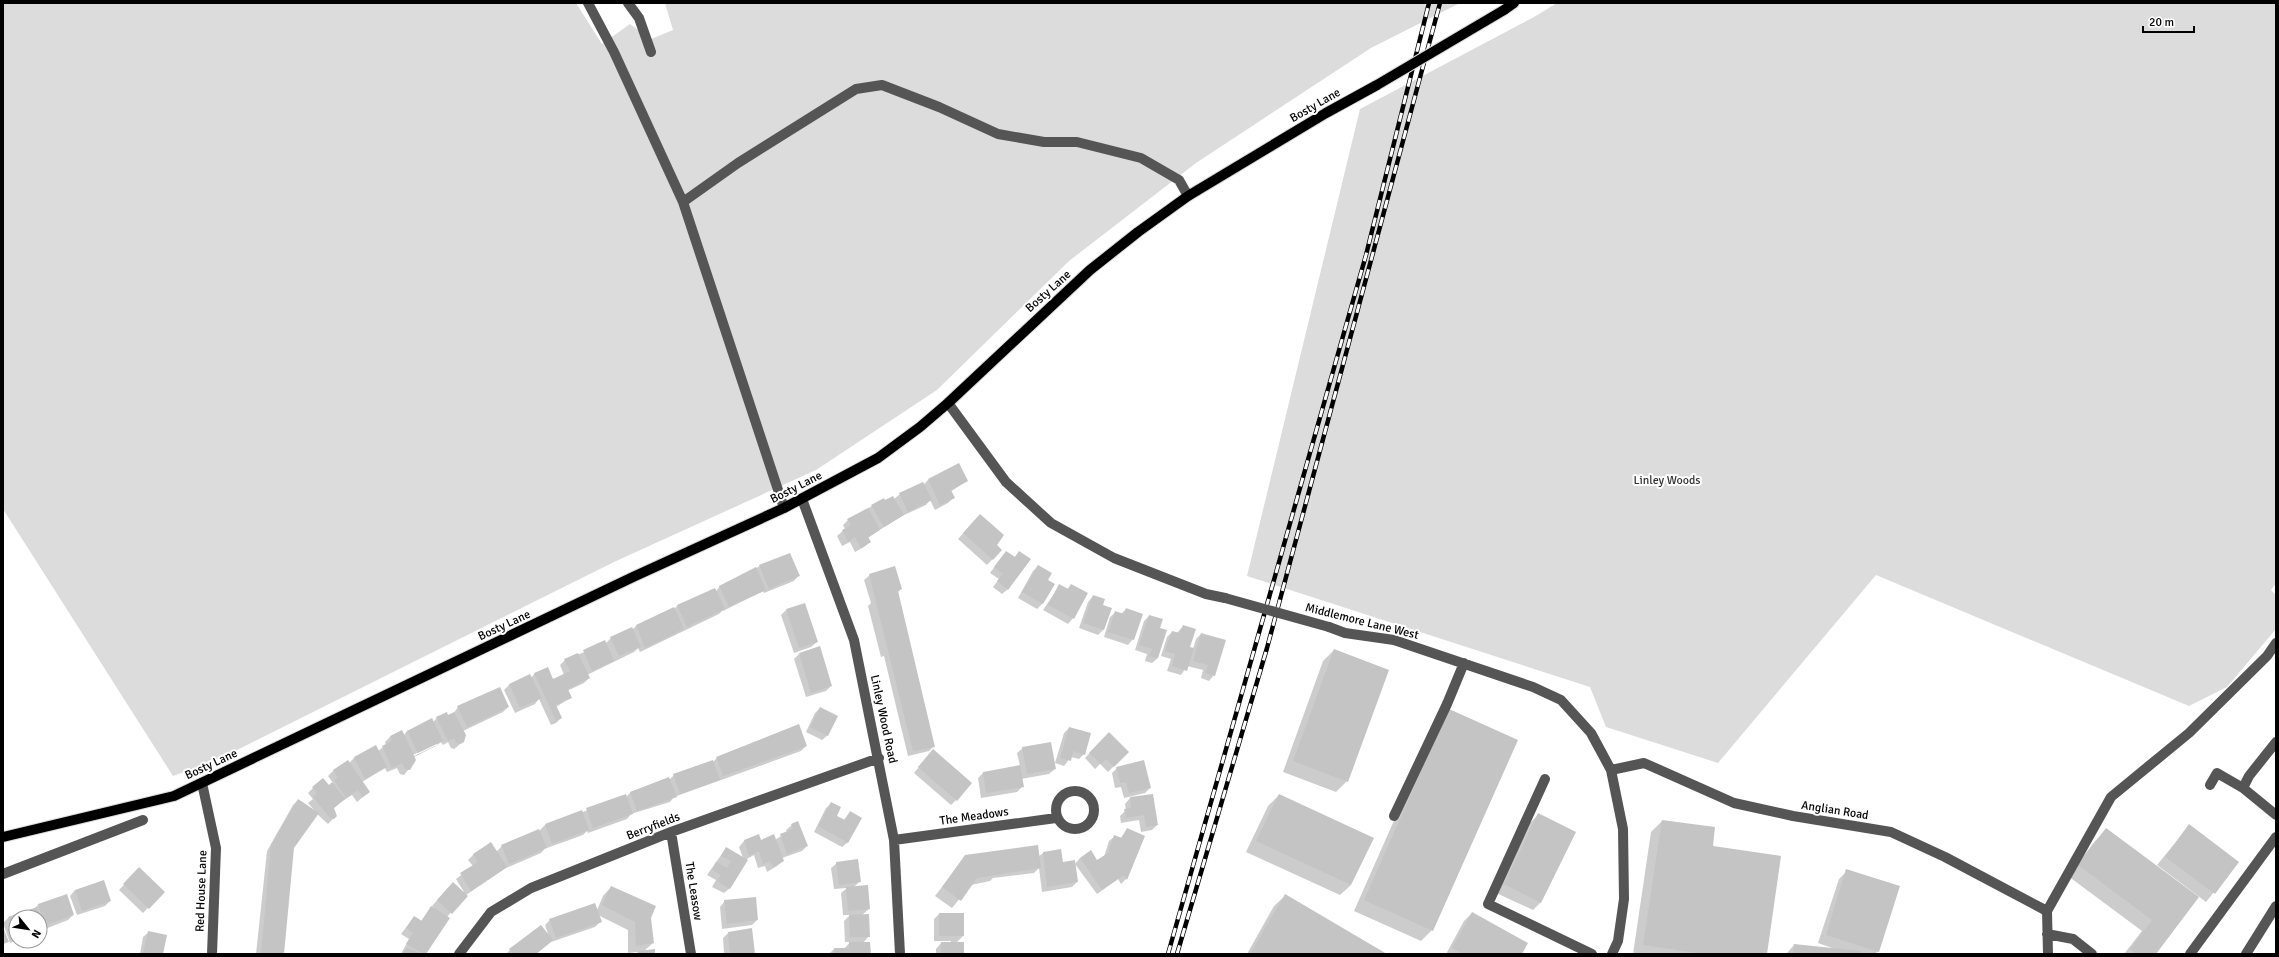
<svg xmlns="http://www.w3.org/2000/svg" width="2279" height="957" font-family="Signika,sans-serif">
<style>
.green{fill:#dcdcdc}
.shadow{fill:#0003;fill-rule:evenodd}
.building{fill:#c4c4c4}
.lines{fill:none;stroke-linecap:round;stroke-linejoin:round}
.major-casing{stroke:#dbdbdb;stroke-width:12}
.minor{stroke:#555;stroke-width:10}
.major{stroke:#000;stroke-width:10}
.rail-casing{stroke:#000;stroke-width:4.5}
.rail{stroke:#fff;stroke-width:3;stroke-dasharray:9;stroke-linecap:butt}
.major-bridge-casing{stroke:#dbdbdb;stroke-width:12;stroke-linecap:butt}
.minor-bridge{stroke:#555;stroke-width:10}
.major-bridge{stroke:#000;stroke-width:10}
.labels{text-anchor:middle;stroke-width:4;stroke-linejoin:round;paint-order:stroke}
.street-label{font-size:12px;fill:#000;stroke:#fff}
.park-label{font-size:12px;fill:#333;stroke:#fff}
</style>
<rect width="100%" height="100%" fill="#fff"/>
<path class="green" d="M3,3H576L602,44L630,24L651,39L673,30L665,3H1460L1371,48L1196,163L1069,261L937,390L816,470L614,562L221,758L173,776L3,509Z
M1557,3H2276V583L2271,590L2276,595V629L2227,687L2189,706L1876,575L1718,763L1606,727L1590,687L1247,576L1360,109L1534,17Z"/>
<path class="shadow" d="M959,465L967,481L950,492L953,498L948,503L935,510L930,500L926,505L902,516L878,531L868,538L870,542L864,547L855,552L850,542L842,546L837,536L845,529L843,525L848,520L872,506L894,499L900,494L923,485L928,480Z
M975,520L1001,550L987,565L958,539Z
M1019,552L1008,589L1002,594L993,587L999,579L990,573L1001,558H1014Z
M760,566L799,575L794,581L764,593L763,591L723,611V610L719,614L640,652L638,648L634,652L587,675L589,678L584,683L567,691L570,698L556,707L561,718L556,723L551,725L539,699L535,704L515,713L504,690L509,685L530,676L531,678L535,673L552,680L564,675L560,665L565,660L606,643L611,638L632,630L636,626L674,609L677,606L716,591L720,586Z
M1038,566L1046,580L1043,603L1037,609L1018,598L1033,571Z
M870,575L901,589L898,592L934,746L929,751L908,756L884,656L881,657L868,606L871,603L864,580Z
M1060,585L1067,589L1072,585L1087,593L1073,618L1068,624L1043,610Z
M1093,596L1102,606L1103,630L1098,635L1079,628L1088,602Z
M1126,609L1133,639L1128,645L1104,637L1110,617L1116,612L1121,614Z
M786,610L817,642L811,647L794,653L781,615Z
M1149,616L1159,629L1158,658L1152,663L1145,661L1147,654L1135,650L1144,621Z
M1183,626L1189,648L1193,649L1196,639L1201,634L1214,675L1209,681L1201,678L1203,670L1187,666L1181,675L1167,671L1171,659L1161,656L1167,637L1172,632L1177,633Z
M1334,650L1347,781L1336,792L1283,772L1323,661Z
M799,654L831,686L826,691L806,697L794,659Z
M458,707H508L503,712L463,731L464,741L454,749L451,748L448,742L443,745L441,742L436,746L414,757L409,769L404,775L400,774L397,768L387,772L385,768L362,782L369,792L357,802L352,795L341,802L333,809L336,816L328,824L317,814L293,847L282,954H256L267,851L293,805L298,800L315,811L308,803L313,799L308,793L313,788L329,786L333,783L328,776L333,771L348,761L349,763L354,758L378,751L386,745L385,742L390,737L402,731L404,735L407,731L433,722L437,718L448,716L453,714ZM437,743V745L414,756L413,755Z
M820,708L828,735L822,740L806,732L815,713Z
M1438,721L1432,930L1421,941L1354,911Z
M1069,728L1084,754L1079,759L1071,757L1064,766L1055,763L1064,733Z
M1109,733L1128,752L1108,772L1100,764L1095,769L1085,758Z
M806,746L801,751L674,797L670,802L631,814L627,819L588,833L587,831L583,835L547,848L546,847L541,853L506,868L466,895L447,917L425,954H401L409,939L401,934L414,917L421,921L431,907L435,910L432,906L448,888L464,892L456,879L473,866L468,860L474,854L496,852L502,846L539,831L545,825L626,797L631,792L669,780L674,775L713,762L717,758Z
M1023,748L1055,769L1049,774L1021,779L1023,786L1017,792L981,798L978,778L983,773L1020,766L1017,753Z
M928,756L956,800L951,805L914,773Z
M1117,768L1150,788L1145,793L1124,798L1121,787L1115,788L1112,773Z
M1279,795L1351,885L1340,895L1246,852L1268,806Z
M1130,798L1157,825L1152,830L1141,832L1139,820L1121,823L1120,816L1126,810L1125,804Z
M832,803L835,816L843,821L850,812L848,842L842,847L814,832L826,808Z
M1538,815L1541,902L1533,910L1496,893L1530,823Z
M1662,821L1766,954H1633L1651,832Z
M792,825L807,846L802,851L782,858L783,861L777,866L767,872L765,866L758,868L754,855L745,860L730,888L724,893L712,887L716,880L707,875L726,848L743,858L739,847L744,841L758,835L760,841L775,840L787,832L786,830Z
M2189,826L2238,862L2206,902L2157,865Z
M1127,829L1144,836L1126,879L1121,884L1118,879L1097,894L1075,864L1080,858L1097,861L1104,857L1109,841L1115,836L1120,839Z
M2106,830L2197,898L2155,954H2124L2142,931L2068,876L2095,841Z
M1037,846L1038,857L1043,853L1060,850L1062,863L1077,882L1072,887L1042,892L1039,868L1034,873L993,878L990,881L971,885L952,908L935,896L966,856Z
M837,863L860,881L854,887L869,909L862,915L869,936L863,943L870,954H829L834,949H844L850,942H845L844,921L850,915H843L841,893L847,888L834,889L831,868Z
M139,869L163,892L143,913L119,890Z
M1847,871L1878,951L1875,954H1786L1794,945L1835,949L1818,943L1839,879Z
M611,887L650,918L653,943L644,951L654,954H636L638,952L628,953V930L598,915L600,922L595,927L551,942L536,954H506L510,950L548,934L545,925L550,920L597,910L603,896Z
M75,890L110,901L105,906L77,915L70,896Z
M1285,896L1385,954H1247L1274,906Z
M725,901L757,920L752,925L722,929L720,907Z
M38,905L73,915L68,920L40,931V917H16V940L10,943L3,923L9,917L34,909Z
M1472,913L1521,954H1446L1464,921Z
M939,914L963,936L956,943L963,954H936V949L941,943H951V941H934V919Z
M149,932L162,954H140L143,937Z
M728,933L754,954H724L723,938Z"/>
<path class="building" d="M959,463L968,481L951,490L955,498L940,505L928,479Z
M923,482L932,500L908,512L899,493Z
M893,496L904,515L884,527L871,505L884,498L885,500Z
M868,508L880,530L868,537L871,542L861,548L855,537L848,542L842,530L851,525L847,519Z
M980,514L1004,535L997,545L1002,550L993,560L963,533Z
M1006,551L1015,557L1019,551L1031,559L1008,590L997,581L1003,574L994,567Z
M790,553L800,576L769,589L759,565Z
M1038,565L1052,573L1048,580L1055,584L1043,604L1022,592Z
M895,566L902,589L898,591L935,747L913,751L869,574Z
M756,567L766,590L729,607L719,586Z
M1059,584L1068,589L1071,584L1088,593L1074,619L1048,605Z
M715,588L725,609L687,627L677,605Z
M1093,595L1105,599L1103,605L1112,608L1104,630L1083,623Z
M805,603L818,642L799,648L786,609Z
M674,607L684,629L645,648L636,625Z
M1126,608L1143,614L1134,640L1108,632L1115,611L1124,614Z
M1149,615L1163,619L1160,628L1167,630L1158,658L1149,656L1152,649L1139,645Z
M1183,625L1196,629L1190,647L1194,648L1187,671L1172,666L1175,654L1165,651L1172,631L1180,633Z
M632,627L641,647L619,656L610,637Z
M1201,633L1226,640L1215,676L1205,673L1208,665L1193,661Z
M605,640L614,661L592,671L583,650Z
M820,646L832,686L811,693L799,653Z
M1334,649L1389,670L1348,782L1293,761Z
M578,653L590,678L568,689L572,698L556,705L562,718L556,721L534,673L548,667L553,679L570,671L564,659Z
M530,674L542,698L520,708L509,684Z
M500,687L509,707L467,727L457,706Z
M820,707L838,716L828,736L810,727Z
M1449,709L1518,740L1433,931L1364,900Z
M447,712L448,715L454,712L466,735L464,742L460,744L456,743L454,738L448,741L436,717Z
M432,718L443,741L418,753L407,731Z
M799,724L807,746L723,776L716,757Z
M1069,727L1091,733L1085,755L1073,751L1071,761L1060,758Z
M402,730L416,760L410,770L405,769L402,763L392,768L382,746L392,741L390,736Z
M1109,732L1129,752L1114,767L1106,759L1101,764L1089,753Z
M1051,742L1056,769L1027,774L1022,747Z
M376,745L387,767L365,779L354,757Z
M933,749L972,783L957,801L918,767Z
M348,760L370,792L363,797L358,790L346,798L334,780L338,778L333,770Z
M713,760L720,780L680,794L673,774Z
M1144,760L1151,788L1129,793L1126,782L1120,783L1116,767Z
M1020,765L1024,787L986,793L983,772Z
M669,777L677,797L637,811L630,792Z
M323,778L329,785L332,782L345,799L334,808L337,816L334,819L330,818L313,797L317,793L312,787Z
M626,794L633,814L593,828L586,808Z
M1153,794L1158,825L1146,827L1144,815L1126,818L1124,809L1131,808L1130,797Z
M1279,794L1374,838L1351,885L1256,841Z
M298,799L319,813L294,848L284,954H261L271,845Z
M831,802L841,807L837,816L845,820L850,811L862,818L848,843L818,826Z
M582,810L589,830L552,844L545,824Z
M1538,813L1576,832L1541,903L1504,884Z
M1662,820L1715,827L1713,846L1781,856L1767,954H1705L1643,945Z
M798,821L808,846L787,854L780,834L793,829L791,824Z
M2189,824L2239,862L2215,894L2165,857Z
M1127,828L1145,836L1127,880L1124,875L1102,890L1080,858L1091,850L1097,860L1108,853L1114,835L1122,838Z
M2106,828L2199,897L2156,954H2136L2130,949L2152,920L2078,865Z
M539,829L547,848L509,864L501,845Z
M759,834L761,840L774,834L784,861L773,867L770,861L763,864L759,851L749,856L744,840Z
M491,842L507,867L471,891L460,873L478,862L473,854Z
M1038,845L1041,868L977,878L961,901L942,887L965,855Z
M726,847L748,860L730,889L717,881L721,875L712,870L716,862L727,868L731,861L721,856Z
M1061,849L1063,862L1075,860L1078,882L1047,887L1043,852Z
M858,859L861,882L839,885L836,862Z
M139,867L165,892L149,909L123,884Z
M1846,869L1900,886L1879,952L1826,935Z
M104,880L111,901L82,911L75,890Z
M453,882L468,896L452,914L437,900Z
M868,885L870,909L848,911L846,887Z
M611,886L656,906L651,918L654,943L636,946L635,922L602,905Z
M67,894L74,915L45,925L38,904Z
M1285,894L1387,954H1250Z
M756,897L758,920L727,924L724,900Z
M595,903L602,922L556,938L549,919Z
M431,906L450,918L426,954H424L406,944L413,933L406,928L414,916L422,921Z
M37,907L44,928L40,929V917H16V940L8,917Z
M1472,912L1528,943L1522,954H1463L1452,948Z
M939,913H964V936H939Z
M869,914L870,937H850L849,915Z
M541,925L553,940L536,954H513L509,949Z
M3,927L9,942L3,944Z
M752,928L755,954H730L728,932Z
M148,931L167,935L163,954H143Z
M849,942H870L871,954H834V948H849Z
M941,942H964V954H941Z
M1794,944L1861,951V954H1793Z
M406,948L423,954H403Z
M655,949V954H638V951Z"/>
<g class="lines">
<g class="major-casing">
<path id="major" d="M1504,10L1514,3
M3,837L174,796L633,577L784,508L878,458L920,427L948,403L1090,270L1138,232L1188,196L1326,113L1377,85"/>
</g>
<path class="minor" d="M588,3L614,52L683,202L784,508
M628,3L639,18L651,52
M683,202L738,163L856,89L882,85L939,107L998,134L1044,142H1077L1141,158L1179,180L1188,196
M948,403L1006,482L1051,523L1114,558L1206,594L1225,598
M802,499L854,640L894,840L900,954
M1329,627L1345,633L1394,640L1533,687L1561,700L1591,733L1611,770L1623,829L1624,899L1618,941L1612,954
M2276,742L2249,776L2243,788L2276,815
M1611,770L1644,763L1734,803L1793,816L1891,832L1945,857L2047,911
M1545,779L1488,904L1592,954
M202,783L216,848L212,954
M2210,785L2217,773L2243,788
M1056 810a19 19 0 1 1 38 0a19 19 0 1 1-38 0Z
M1394,816L1447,704L1464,663
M671,832L691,954
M894,840L1056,818
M3,874L143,820
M2047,934L2073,939L2092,954
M459,954L491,912L531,888L671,832L879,758
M2048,954L2047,911L2111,797L2189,733L2267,656L2276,643
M2190,954L2276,837
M2246,954L2276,906"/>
<use href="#major" class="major"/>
<g class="rail-casing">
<path id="rail" d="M1168,954L1366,255L1429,3
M1177,954L1267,648L1440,3"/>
</g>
<use href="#rail" class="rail"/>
<g class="major-bridge-casing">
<path id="major-bridge" d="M1377,85L1504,10"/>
</g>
<path class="minor-bridge" d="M1225,598L1329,627"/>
<use href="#major-bridge" class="major-bridge"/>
</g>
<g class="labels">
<g class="street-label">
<text transform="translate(1315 105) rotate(-30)" y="4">Bosty Lane</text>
<text transform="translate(1048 291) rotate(-42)" y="4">Bosty Lane</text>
<text transform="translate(796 487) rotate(-27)" y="4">Bosty Lane</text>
<text transform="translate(1362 621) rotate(14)" y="4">Middlemore Lane West</text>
<text transform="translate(504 625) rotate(-25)" y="4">Bosty Lane</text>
<text transform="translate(884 719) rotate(78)" y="4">Linley Wood Road</text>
<text transform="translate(211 764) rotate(-25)" y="4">Bosty Lane</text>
<text transform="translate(1835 810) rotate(9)" y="4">Anglian Road</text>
<text transform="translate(974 816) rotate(-8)" y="4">The Meadows</text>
<text transform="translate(653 826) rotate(-21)" y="4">Berryfields</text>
<text transform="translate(201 891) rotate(-88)" y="4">Red House Lane</text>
<text transform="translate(694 891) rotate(81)" y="4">The Leasow</text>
</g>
<g class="park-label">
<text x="1667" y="484">Linley Woods</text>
</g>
</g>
<rect width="2279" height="957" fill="none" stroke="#000000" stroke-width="8"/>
<g transform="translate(28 929) rotate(120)"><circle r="19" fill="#ffffff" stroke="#999999"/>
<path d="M0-3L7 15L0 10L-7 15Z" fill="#000000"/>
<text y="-6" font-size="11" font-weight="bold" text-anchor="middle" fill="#000000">N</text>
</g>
<path d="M2143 26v6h51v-6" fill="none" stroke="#000000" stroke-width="2"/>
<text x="2149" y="26" font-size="12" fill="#000000" stroke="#ffffff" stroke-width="3" paint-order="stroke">20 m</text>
</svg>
